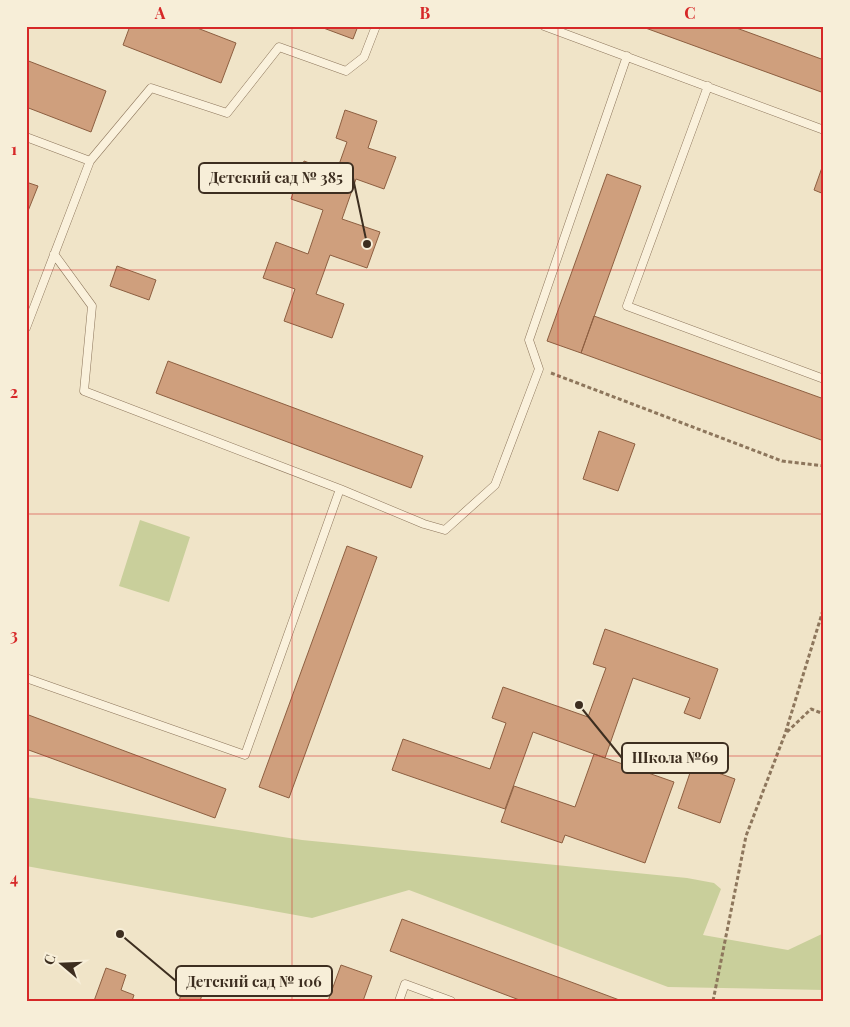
<svg xmlns="http://www.w3.org/2000/svg" width="850" height="1027" font-family="'Playfair Display',serif">
<style>
.green{fill:#c9cf9b}
.building{fill:#cf9f7d;stroke:#8d5f41}
.lines{fill:none;stroke-linecap:round;stroke-linejoin:round}
.lane-casing{stroke:#8d765c;stroke-width:9}
.path{stroke:#8d765c;stroke-width:3;stroke-dasharray:4 2.5;stroke-linecap:butt}
.lane{stroke:#faf1dc;stroke-width:8}
.grid{fill:none;stroke:#d62828;stroke-width:1;stroke-opacity:0.55}
.leader{fill:none;stroke:#3d2e20;stroke-width:2}
.callout-dot{fill:#3d2e20;stroke:#f7eed8;stroke-width:2}
.callout{fill:#f7eed8;stroke:#3d2e20;stroke-width:2}
.callout-label{font-size:15px;text-anchor:middle;font-weight:bold;fill:#3d2e20}
.neatline{fill:none;stroke:#d62828;stroke-width:2}
.grid-label{font-size:16px;text-anchor:middle;font-weight:bold;fill:#d62828}
</style>
<rect width="100%" height="100%" fill="#f0e4c8"/>
<path class="green" d="M140,520L190,537L169,602L119,586Z
M26,797L302,840L687,878L714,883L721,889L703,935L788,950L824,933V990L668,987L409,890L312,918L26,866Z"/>
<path class="building" d="M130,26H192L236,43L221,83L123,45Z
M318,26H358L353,39Z
M640,26H731L824,60V93Z
M26,60L106,91L91,132L26,107Z
M345,110L377,121L368,148L396,157L384,189L356,179L342,219L380,232L367,268L330,255L316,294L344,304L332,338L284,321L295,289L263,278L276,242L308,254L323,210L291,199L304,161L336,173L347,142L336,138Z
M824,162V194L814,190Z
M607,174L641,186L581,353L547,341Z
M26,182L38,186L26,216Z
M117,266L156,280L149,300L110,286Z
M594,316L824,399V441L581,353Z
M168,361L423,456L411,488L156,393Z
M599,431L635,444L618,491L583,479Z
M347,546L377,557L289,798L259,787Z
M605,629L718,669L700,719L684,713L690,698L633,678L605,758L533,732L505,809L392,770L403,739L490,769L506,723L492,718L503,687L588,717L606,668L593,664Z
M26,714L226,789L215,818L26,749Z
M594,754L674,782L645,863L565,835L562,843L501,822L514,786L575,807Z
M693,764L735,779L720,823L678,808Z
M402,919L622,1001H522L390,951Z
M341,965L372,976L363,1001H328Z
M106,968L126,975L121,990L134,995L132,1001H94Z
M184,984L204,989L200,1001H179Z"/>
<g class="lines">
<g class="lane-casing">
<path id="lane" d="M544,26L824,130
M708,86L627,306L824,379
M26,137L90,161L26,328
M90,161L151,88L227,113L279,47L346,71L364,57L376,26
M340,489L424,524L445,530L495,485L539,369L529,340L627,56
M26,678L245,755L340,489L84,391L92,306L54,254
M399,1001L405,984L451,1001"/>
</g>
<path class="path" d="M551,373L782,461L824,466
M787,732L811,709L824,714
M713,1001L746,836L785,734L824,607"/>
<use href="#lane" class="lane"/>
</g>
<path class="grid" d="M292,26V1001M558,26V1001M26,270H824M26,514H824M26,756H824"/>
<path class="leader" d="M367 244L353 178M579 705L622 758M120 934L176 981"/>
<g class="callout-dot">
<circle cx="367" cy="244" r="5"/>
<circle cx="579" cy="705" r="5"/>
<circle cx="120" cy="934" r="5"/>
</g>
<g class="callout">
<rect x="199" y="163" width="154" height="30" rx="5"/>
<rect x="622" y="743" width="106" height="30" rx="5"/>
<rect x="176" y="966" width="156" height="30" rx="5"/>
</g>
<g class="callout-label">
<text x="276" y="183">Детский сад № 385</text>
<text x="675" y="763">Школа №69</text>
<text x="254" y="987">Детский сад № 106</text>
</g>
<rect width="850" height="1027" fill="none" stroke="#f7eed8" stroke-width="55"/>
<g transform="translate(62 964) rotate(289)" stroke="#f7eed8" stroke-width="4" paint-order="stroke">
<path d="M0-4L9 19L0 12L-9 19Z" fill="#3d2e20"/>
<text y="-8" font-size="14" font-weight="bold" text-anchor="middle" fill="#3d2e20">С</text>
</g>
<rect x="28" y="28" width="794" height="972" class="neatline"/>
<g class="grid-label">
<text x="160" y="19">A</text>
<text x="425" y="19">B</text>
<text x="690" y="19">C</text>
<text x="14" y="155">1</text>
<text x="14" y="398">2</text>
<text x="14" y="641">3</text>
<text x="14" y="884">4</text>
</g>
</svg>
